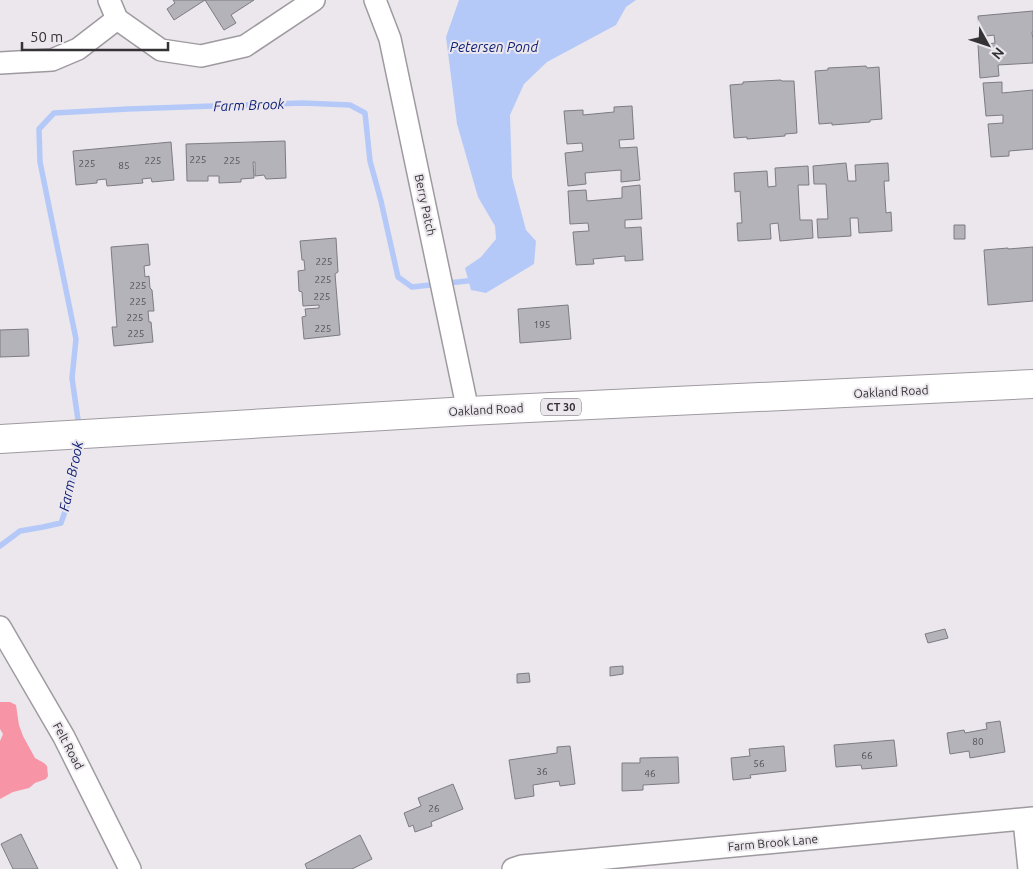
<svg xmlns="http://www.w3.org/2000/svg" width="1033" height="869" font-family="Ubuntu,sans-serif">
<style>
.forest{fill:#f795a7}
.water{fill:#b5c9f9}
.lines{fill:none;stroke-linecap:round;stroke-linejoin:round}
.stream{stroke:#b5c9f9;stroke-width:5.5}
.building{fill:#b4b3ba;stroke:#7d7c82}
.minor-casing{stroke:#9f9aa0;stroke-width:24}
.major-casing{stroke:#9f9aa0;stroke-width:30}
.minor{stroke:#fff;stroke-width:21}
.major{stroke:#fff;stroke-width:28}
.labels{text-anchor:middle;stroke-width:4;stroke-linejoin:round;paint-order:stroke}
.number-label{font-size:10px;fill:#545256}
.shield{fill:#ebe7ed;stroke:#6b686c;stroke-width:1}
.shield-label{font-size:11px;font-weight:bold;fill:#343234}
.street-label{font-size:12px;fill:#343234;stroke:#ebe7ed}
.water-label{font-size:14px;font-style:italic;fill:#0d1e75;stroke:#ebe7ed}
</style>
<rect width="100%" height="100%" fill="#ebe7ed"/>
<path class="forest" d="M0,702H10L16,705L19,725L23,736L35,758L44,763L47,766L48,776L46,779L35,783L29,788L13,792L0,799V741L3,734L0,729Z"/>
<path class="water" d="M459,0H636L626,7L616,25L547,62L524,84L510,115L512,177L526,230L536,241L534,264L486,293L471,290L465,268L481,257L496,239L495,226L478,197L457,124L446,37Z"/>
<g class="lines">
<path class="stream" d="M79,427L72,378L76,339L40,162L39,129L54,113L128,109L302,103L350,105L365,113L370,161L381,201L398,277L412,287L476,280
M0,546L20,531L43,527L61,523L69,500L79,441"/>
</g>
<path class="building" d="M173,0H254L231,15L236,23L224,30L205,0L174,20L167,9L175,3Z
M1033,11V32H1032L1033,40V63L998,65L999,76L980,78L978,45L995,43L994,35L979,37L978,16Z
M866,66L867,68L879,67L882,119L870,120V122L832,125V123L819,124L815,71L828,70V68Z
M781,80L782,81H794L797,133L785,134V136L747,139V137L734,138L730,85L743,84V82Z
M1002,82V93L1033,90V149L1009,151V156L991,157L988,124L1003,123V115L986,116L983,83Z
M632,106L634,139L619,140L620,148L637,147L640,180L621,182V170L585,173L586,184L568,186L565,153L583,151L582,143L567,144L564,111L583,110V115L614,112V107Z
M285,141L286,178L266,179L264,175L255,176V162H253L254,178L241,179V182L219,183V176H208V181H187L186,144Z
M171,142L174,180L152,182L151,178L142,179L143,183L107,186L106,179L97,180V183L76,185L73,151Z
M846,163L848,181H856L855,165L888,163L889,181H884L886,213L891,212L892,231L859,233L858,218H850L851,236L818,238L817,219H828L826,184H814L813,166Z
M808,166L809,185H798L800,220H812L813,238L780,241L778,223L770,224L771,239L738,241L737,223H742L740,191L735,192L734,173L767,171L768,187L776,186L775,168Z
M640,185L642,219L625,220V228L641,227L643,260L625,261V256L593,259L594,264L576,265L573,232L589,231L588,223L570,224L568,191L586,190L587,201L622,198V187Z
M954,225H965V239H954Z
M336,238L338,272L335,274L340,335L304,339L302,317L306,316L305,309L319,308V305L303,306L302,292L299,291L298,271L305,270L304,260H302L300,241Z
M148,244L150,265L144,266L145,277L149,276L150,288L152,290L154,311H148L149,322H151L153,342L114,346L112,327H117L111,247Z
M1033,247V301L988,305L984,250L1008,248V249Z
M568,305L571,339L520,343L518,309Z
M28,329L29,356L0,357V330Z
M945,629L948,638L928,643L925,634Z
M623,666V674L610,676V667Z
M529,673L530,682L517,683V674Z
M1000,721L1005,752L970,758L969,751L950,754L947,733L964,730L965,733L987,729L986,723Z
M894,740L897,766L862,769L861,765L836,767L834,745Z
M570,746L575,784L560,786L559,781L533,785L534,796L515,799L509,760L557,753V747Z
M784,746L786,771L750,775L751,778L733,780L731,758L750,756L749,749Z
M678,757L679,783L643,785V790L622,791V763H640V758Z
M453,784L463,809L431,822L432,826L415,832L413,825L409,827L404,813L421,806L418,798Z
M21,834L38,869H13L1,844Z
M360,835L372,859L352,869H307L305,864Z"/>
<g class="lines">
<g class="minor-casing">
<path id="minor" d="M109,0L117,19L161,50L201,56L245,46L314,0
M375,0L390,39L468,411
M0,63L52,60L78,49L117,19
M0,627L64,737L130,869
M1024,820L1029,869
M513,869L522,866L1033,818"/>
</g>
<g class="major-casing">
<path id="major" d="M0,439L468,411L1033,384"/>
</g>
<use href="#minor" class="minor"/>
<use href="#major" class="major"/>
</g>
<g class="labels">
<g class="number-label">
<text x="198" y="163">225</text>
<text x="153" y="164">225</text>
<text x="232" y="164">225</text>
<text x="87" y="167">225</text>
<text x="124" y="169">85</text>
<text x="324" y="265">225</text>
<text x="323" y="283">225</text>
<text x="138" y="289">225</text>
<text x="322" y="300">225</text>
<text x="138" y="305">225</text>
<text x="135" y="321">225</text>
<text x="542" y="328">195</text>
<text x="323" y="332">225</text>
<text x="136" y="337">225</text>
<text x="978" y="745">80</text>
<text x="867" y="759">66</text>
<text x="759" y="767">56</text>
<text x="542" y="775">36</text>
<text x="650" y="777">46</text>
<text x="434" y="812">26</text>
</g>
<rect class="shield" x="541" y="398.5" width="40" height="17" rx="4"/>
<g class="shield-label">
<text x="561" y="411">CT 30</text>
</g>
<g class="street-label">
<text transform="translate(425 205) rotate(78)" y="4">Berry Patch</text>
<text transform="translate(891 392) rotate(-3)" y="4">Oakland Road</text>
<text transform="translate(486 410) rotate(-3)" y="4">Oakland Road</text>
<text transform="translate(68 746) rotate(62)" y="4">Felt Road</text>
<text transform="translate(773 843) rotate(-5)" y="4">Farm Brook Lane</text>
</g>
<g class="water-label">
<text x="494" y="52">Petersen Pond</text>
<text transform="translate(249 105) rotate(-2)" y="5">Farm Brook</text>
<text transform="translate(71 476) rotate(-78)" y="5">Farm Brook</text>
</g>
</g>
<g transform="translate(988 45) rotate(130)" stroke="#ebe7ed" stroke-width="4" paint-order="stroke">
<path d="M0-4L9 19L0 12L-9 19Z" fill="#343234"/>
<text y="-8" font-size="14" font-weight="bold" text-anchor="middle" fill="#343234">N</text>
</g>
<path d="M22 42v8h146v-8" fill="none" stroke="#343234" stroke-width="2.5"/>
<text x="30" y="42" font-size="15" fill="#343234" stroke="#ebe7ed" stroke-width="4" paint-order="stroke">50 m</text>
</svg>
